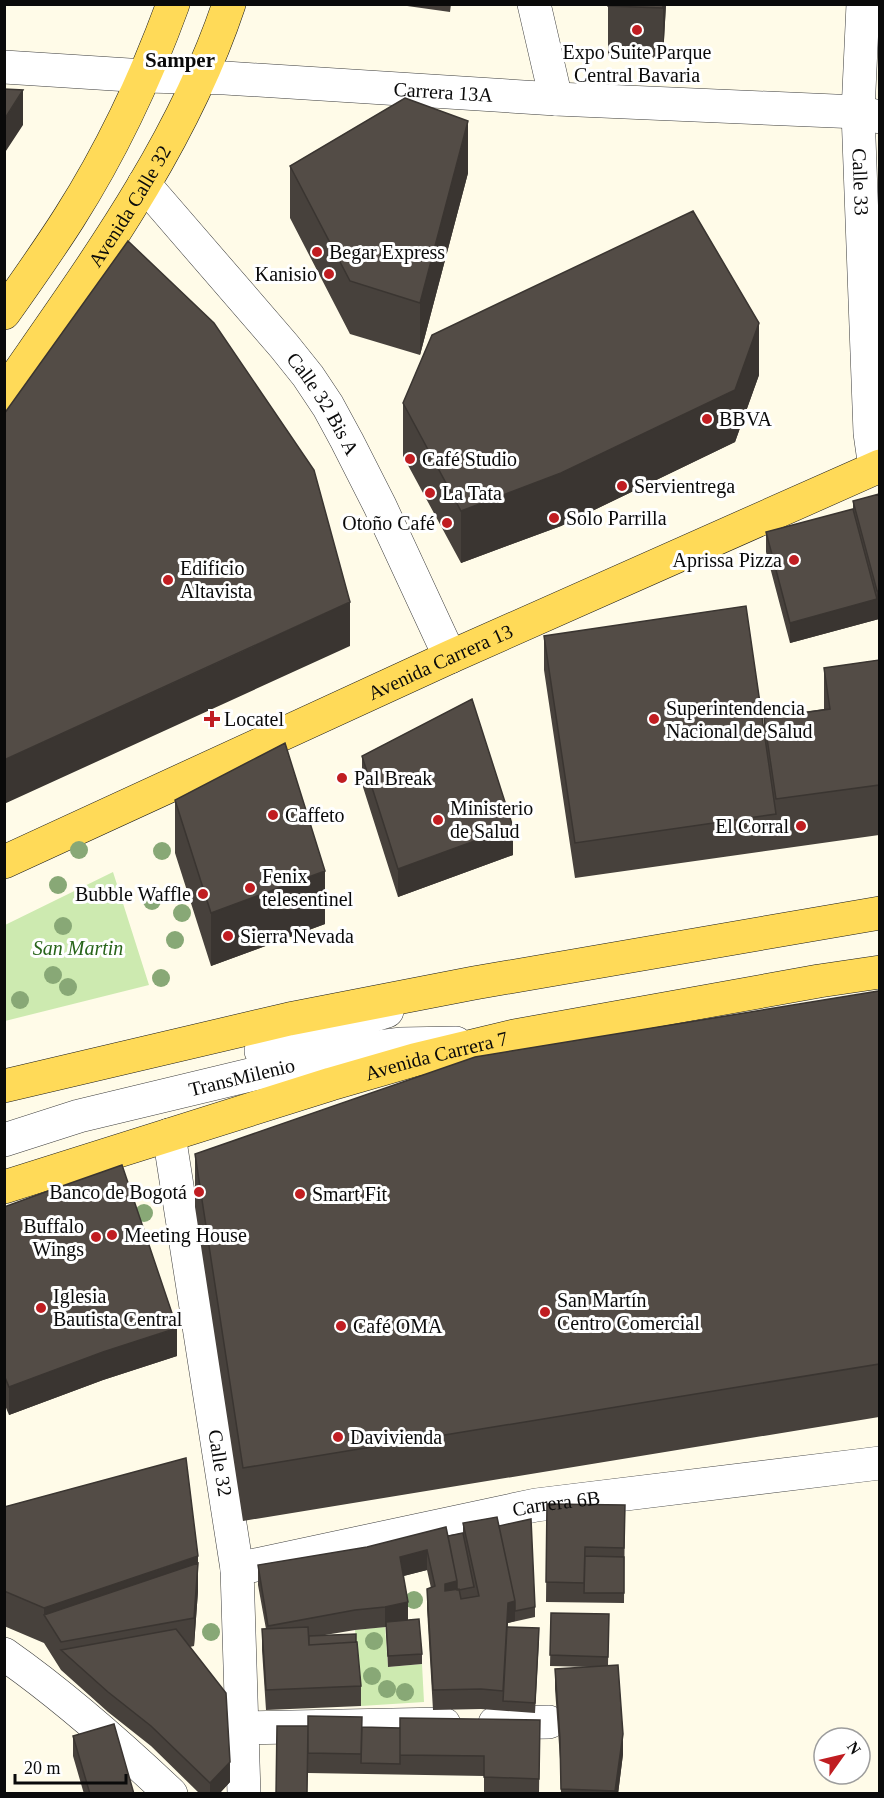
<svg xmlns="http://www.w3.org/2000/svg" width="884" height="1798" font-family="Georgia,serif">
<style>
.green{fill:#cdeab0}
.lines{fill:none;stroke-linecap:round;stroke-linejoin:round}
.minor-casing{stroke:#3d3d3d;stroke-width:34}
.major-casing{stroke:#1b1b1b;stroke-width:34}
.minor{stroke:#fff;stroke-width:33}
.major{stroke:#ffda58;stroke-width:33}
.tree{fill:#88a876}
.wall{fill:#47413c}
.shaded-wall{fill:#3a3531}
.building{fill:#534c46;stroke:#3a3531;stroke-width:1.5}
.poi-dot{fill:#c01d21;stroke:#fff;stroke-width:2}
.labels{text-anchor:middle;stroke-width:6;stroke-linejoin:round;paint-order:stroke}
.poi-label{font-size:20px;fill:#0a0a0a;stroke:#fff;text-anchor:start}
.street-label{font-size:20px;fill:#0a0a0a;stroke:#fff}
.park-label{font-size:20px;font-style:italic;fill:#276419;stroke:#fff}
.neighbourhood-label{font-size:21px;font-weight:bold;fill:#0a0a0a;stroke:#fff}
</style>
<rect width="100%" height="100%" fill="#fffbe8"/>
<path class="green" d="M113,872L149,985L5,1021V925Z
M385,1627L388,1667L422,1664L424,1702L361,1706L355,1630Z"/>
<g class="lines">
<g class="minor-casing">
<g id="minor">
<path d="M534,4L556,99"/>
<path id="s1" d="M863,4L858,112L870,433L875,468"/>
<path id="s2" d="M4,67L145,76L225,78L556,99L858,112L880,117"/>
<path id="s3" d="M144,184L284,346L308,376L328,406L347,441L380,506L450,657"/>
<path d="M261,1051L387,1011"/>
<path id="s4" d="M169,1135L237,1569L244,1794"/>
<path id="s5" d="M4,1140L79,1116L354,1050L400,1044L456,1043"/>
<path id="s6" d="M237,1569L536,1505L880,1463"/>
<path d="M4,1654C64,1696 118,1744 171,1794"/>
<path d="M495,1723L549,1722"/>
<path d="M242,1728L444,1724"/>
</g>
</g>
<g class="major-casing">
<g id="major">
<path d="M4,313C26,282 48,251 69,218C111,152 146,78 173,4"/>
<path id="s7" d="M4,394C89,271 181,148 229,4"/>
<path id="s8" d="M4,862L450,657L880,466"/>
<path d="M4,1086L289,1019L474,983L880,913"/>
<path id="s9" d="M4,1187L331,1084L414,1060L514,1036L819,981L880,972"/>
</g>
</g>
<use href="#minor" class="minor"/>
<use href="#major" class="major"/>
</g>
<g class="tree">
<circle cx="79" cy="850" r="9"/>
<circle cx="162" cy="851" r="9"/>
<circle cx="58" cy="885" r="9"/>
<circle cx="152" cy="901" r="9"/>
<circle cx="182" cy="913" r="9"/>
<circle cx="63" cy="926" r="9"/>
<circle cx="175" cy="940" r="9"/>
<circle cx="53" cy="975" r="9"/>
<circle cx="161" cy="978" r="9"/>
<circle cx="68" cy="987" r="9"/>
<circle cx="20" cy="1000" r="9"/>
<circle cx="144" cy="1213" r="9"/>
<circle cx="414" cy="1600" r="9"/>
<circle cx="211" cy="1632" r="9"/>
<circle cx="374" cy="1641" r="9"/>
<circle cx="372" cy="1676" r="9"/>
<circle cx="387" cy="1689" r="9"/>
<circle cx="405" cy="1692" r="9"/>
</g>
<path class="wall" d="M393,4H451L450,12Z
M608,4H666L663,58L608,56Z
M290,166L468,173L420,355L350,334L290,218Z
M759,375L735,442L561,526L461,563L403,456V403Z
M879,494V619L790,643L766,552V532L853,509V501Z
M544,636L764,732V718L824,709V668L879,660V835L575,878L544,670Z
M362,756L513,855L398,897L362,784Z
M175,800L325,924L211,966L175,853Z
M879,991V1417L243,1521L195,1207V1154Z
M4,1207L177,1356L103,1380L9,1415L4,1403Z
M547,1504L625,1505L624,1603L546,1602Z
M4,1507L198,1591L194,1646L190,1647L230,1782L219,1794H200L151,1746L108,1712L61,1670L44,1643L4,1626Z
M463,1523L499,1526L535,1607V1617L508,1623L507,1627L539,1639L535,1713L481,1709L433,1710L427,1609V1589L431,1588L427,1570L403,1576L408,1620L422,1654V1664L388,1667L386,1627L355,1630L325,1635L361,1686V1706L266,1710L262,1650V1629H266L258,1585V1565L463,1533Z
M551,1613L609,1614L608,1665L623,1754L618,1794H561L560,1759L555,1689V1669L592,1667L550,1666Z
M540,1720L539,1794H484V1776L308,1773L276,1794L308,1726L400,1728Z
M73,1736L134,1794H84L73,1756Z"/>
<path class="shaded-wall" d="M663,4H666L663,58Z
M23,90V125L4,154V120Z
M468,121V173L420,355V303Z
M759,323V375L735,442L561,526L461,563V511Z
M877,591H879V619L790,643V623L877,599Z
M350,602V646L4,804V760Z
M513,827V855L398,897V869Z
M325,871V924L211,966V913Z
M177,1328V1356L103,1380L9,1415V1387L103,1352Z
M427,1550V1570L400,1577V1557Z
M198,1556V1591L194,1646V1618L44,1615V1643V1608Z
M457,1581V1601L445,1604V1584Z
M515,1601V1621L508,1623L503,1701L508,1603Z
M408,1602V1622L385,1627V1607Z
M623,1734V1754L618,1794H615Z
M230,1762V1782L219,1794H210V1783Z"/>
<path class="building" d="M608,4H663V8L608,6Z
M4,89L23,90L4,120Z
M405,98L468,121L420,303L350,281L290,166Z
M693,211L759,323L735,390L561,473L461,511L403,403L432,335Z
M128,241L214,323L314,470L350,602L4,760V414Z
M879,494V591H877L853,501Z
M853,509L877,599L790,623L766,532Z
M746,606L776,814L575,843L544,636Z
M879,660V785L776,799L764,718L830,709L824,668Z
M472,699L513,827L398,869L362,756Z
M285,743L325,871L211,913L175,800Z
M879,991V1364L243,1468L195,1154L475,1057Z
M122,1165L177,1328L103,1352L9,1387L4,1375V1207L48,1191Z
M186,1458L198,1556L44,1608L4,1591V1507Z
M547,1504L625,1505L624,1548L585,1547L584,1583L546,1582Z
M497,1517L515,1601L508,1603L503,1691L481,1689L433,1690L427,1589L435,1586L427,1550L400,1557L408,1602L385,1607L355,1610L268,1626L258,1565L367,1547L446,1527L457,1581L445,1584V1591L459,1589L461,1599L479,1596L463,1523Z
M531,1519L535,1607L515,1611V1601L499,1526Z
M463,1533L474,1587L459,1590H457V1581L448,1536Z
M585,1556L624,1557V1593H584Z
M198,1563L194,1618L61,1642L44,1615Z
M551,1613L609,1614L608,1657L550,1655Z
M419,1619L422,1654L388,1656L386,1622Z
M308,1627L309,1645L357,1642L361,1686L266,1690L262,1629Z
M507,1627L539,1628L535,1703L503,1701Z
M176,1629L226,1693L230,1762L210,1783L151,1726L108,1692L61,1650Z
M356,1634V1642L309,1645V1636Z
M618,1665L623,1734L615,1791L561,1789L560,1739L555,1669Z
M308,1716L362,1717L361,1754L308,1753Z
M400,1718L540,1720L539,1779L484,1777V1756L400,1755Z
M114,1724L134,1794H90L73,1736Z
M277,1726H308L307,1793H276Z
M362,1727L400,1728V1764L361,1763Z
M276,1793L319,1794H276Z"/>
<g class="poi-dot">
<circle cx="637" cy="30" r="6"/>
<circle cx="317" cy="252" r="6"/>
<circle cx="329" cy="274" r="6"/>
<circle cx="707" cy="419" r="6"/>
<circle cx="410" cy="459" r="6"/>
<circle cx="622" cy="486" r="6"/>
<circle cx="430" cy="493" r="6"/>
<circle cx="554" cy="518" r="6"/>
<circle cx="447" cy="523" r="6"/>
<circle cx="794" cy="560" r="6"/>
<circle cx="168" cy="580" r="6"/>
<path d="M209 710h6v6h6v6h-6v6h-6v-6h-6v-6h6z"/>
<circle cx="654" cy="719" r="6"/>
<circle cx="342" cy="778" r="6"/>
<circle cx="273" cy="815" r="6"/>
<circle cx="438" cy="820" r="6"/>
<circle cx="801" cy="826" r="6"/>
<circle cx="250" cy="888" r="6"/>
<circle cx="203" cy="894" r="6"/>
<circle cx="228" cy="936" r="6"/>
<circle cx="199" cy="1192" r="6"/>
<circle cx="300" cy="1194" r="6"/>
<circle cx="112" cy="1235" r="6"/>
<circle cx="96" cy="1237" r="6"/>
<circle cx="41" cy="1308" r="6"/>
<circle cx="545" cy="1312" r="6"/>
<circle cx="341" cy="1326" r="6"/>
<circle cx="338" cy="1437" r="6"/>
</g>
<g class="labels">
<g class="poi-label">
<text x="637" y="59" text-anchor="middle">Expo Suite Parque<tspan x="637" dy="23">Central Bavaria</tspan></text>
<text x="329" y="259">Begar Express</text>
<text x="317" y="281" text-anchor="end">Kanisio</text>
<text x="719" y="426">BBVA</text>
<text x="422" y="466">Café Studio</text>
<text x="634" y="493">Servientrega</text>
<text x="442" y="500">La Tata</text>
<text x="566" y="525">Solo Parrilla</text>
<text x="435" y="530" text-anchor="end">Otoño Café</text>
<text x="782" y="567" text-anchor="end">Aprissa Pizza</text>
<text x="180" y="575">Edificio<tspan x="180" dy="23">Altavista</tspan></text>
<text x="666" y="715">Superintendencia<tspan x="666" dy="23">Nacional de Salud</tspan></text>
<text x="224" y="726">Locatel</text>
<text x="354" y="785">Pal Break</text>
<text x="450" y="815">Ministerio<tspan x="450" dy="23">de Salud</tspan></text>
<text x="285" y="822">Caffeto</text>
<text x="789" y="833" text-anchor="end">El Corral</text>
<text x="262" y="883">Fenix<tspan x="262" dy="23">telesentinel</tspan></text>
<text x="191" y="901" text-anchor="end">Bubble Waffle</text>
<text x="240" y="943">Sierra Nevada</text>
<text x="187" y="1199" text-anchor="end">Banco de Bogotá</text>
<text x="312" y="1201">Smart Fit</text>
<text x="84" y="1233" text-anchor="end">Buffalo<tspan x="84" dy="23">Wings</tspan></text>
<text x="124" y="1242">Meeting House</text>
<text x="53" y="1303">Iglesia<tspan x="53" dy="23">Bautista Central</tspan></text>
<text x="557" y="1307">San Martín<tspan x="557" dy="23">Centro Comercial</tspan></text>
<text x="353" y="1333">Café OMA</text>
<text x="350" y="1444">Davivienda</text>
</g>
<g class="street-label">
<text dy="7" stroke="none"><textPath href="#s2" startOffset="440">Carrera 13A</textPath></text>
<text dy="7" stroke="none"><textPath href="#s1" startOffset="178">Calle 33</textPath></text>
<text dy="7" stroke="none"><textPath href="#s7" startOffset="226">Avenida Calle 32</textPath></text>
<text dy="7" stroke="none"><textPath href="#s3" startOffset="284">Calle 32 Bis A</textPath></text>
<text dy="7" stroke="none"><textPath href="#s8" startOffset="480">Avenida Carrera 13</textPath></text>
<text dy="7" stroke="none"><textPath href="#s9" startOffset="452">Avenida Carrera 7</textPath></text>
<text dy="7" stroke="none"><textPath href="#s5" startOffset="246">TransMilenio</textPath></text>
<text dy="7" stroke="none"><textPath href="#s4" startOffset="332">Calle 32</textPath></text>
<text dy="7" stroke="none"><textPath href="#s6" startOffset="326">Carrera 6B</textPath></text>
</g>
<g class="park-label">
<text x="78" y="955">San Martin</text>
</g>
<g class="neighbourhood-label">
<text x="180" y="67">Samper</text>
</g>
</g>
<rect width="884" height="1798" fill="none" stroke="#0a0a0a" stroke-width="12"/>
<g transform="translate(842 1756) rotate(56)"><circle r="28" fill="#ffffff" stroke="#9d9d9d" stroke-width="1.5"/>
<path d="M0-4.5L10 22L0 15L-10 22Z" fill="#c01d21"/>
<text y="-9" font-size="16" font-weight="bold" text-anchor="middle" fill="#0a0a0a">N</text>
</g>
<path d="M15 1774v9h111v-9" fill="none" stroke="#0a0a0a" stroke-width="3"/>
<text x="24" y="1774" font-size="18" fill="#0a0a0a" stroke="#ffffff" stroke-width="4.5" paint-order="stroke">20 m</text>
</svg>
